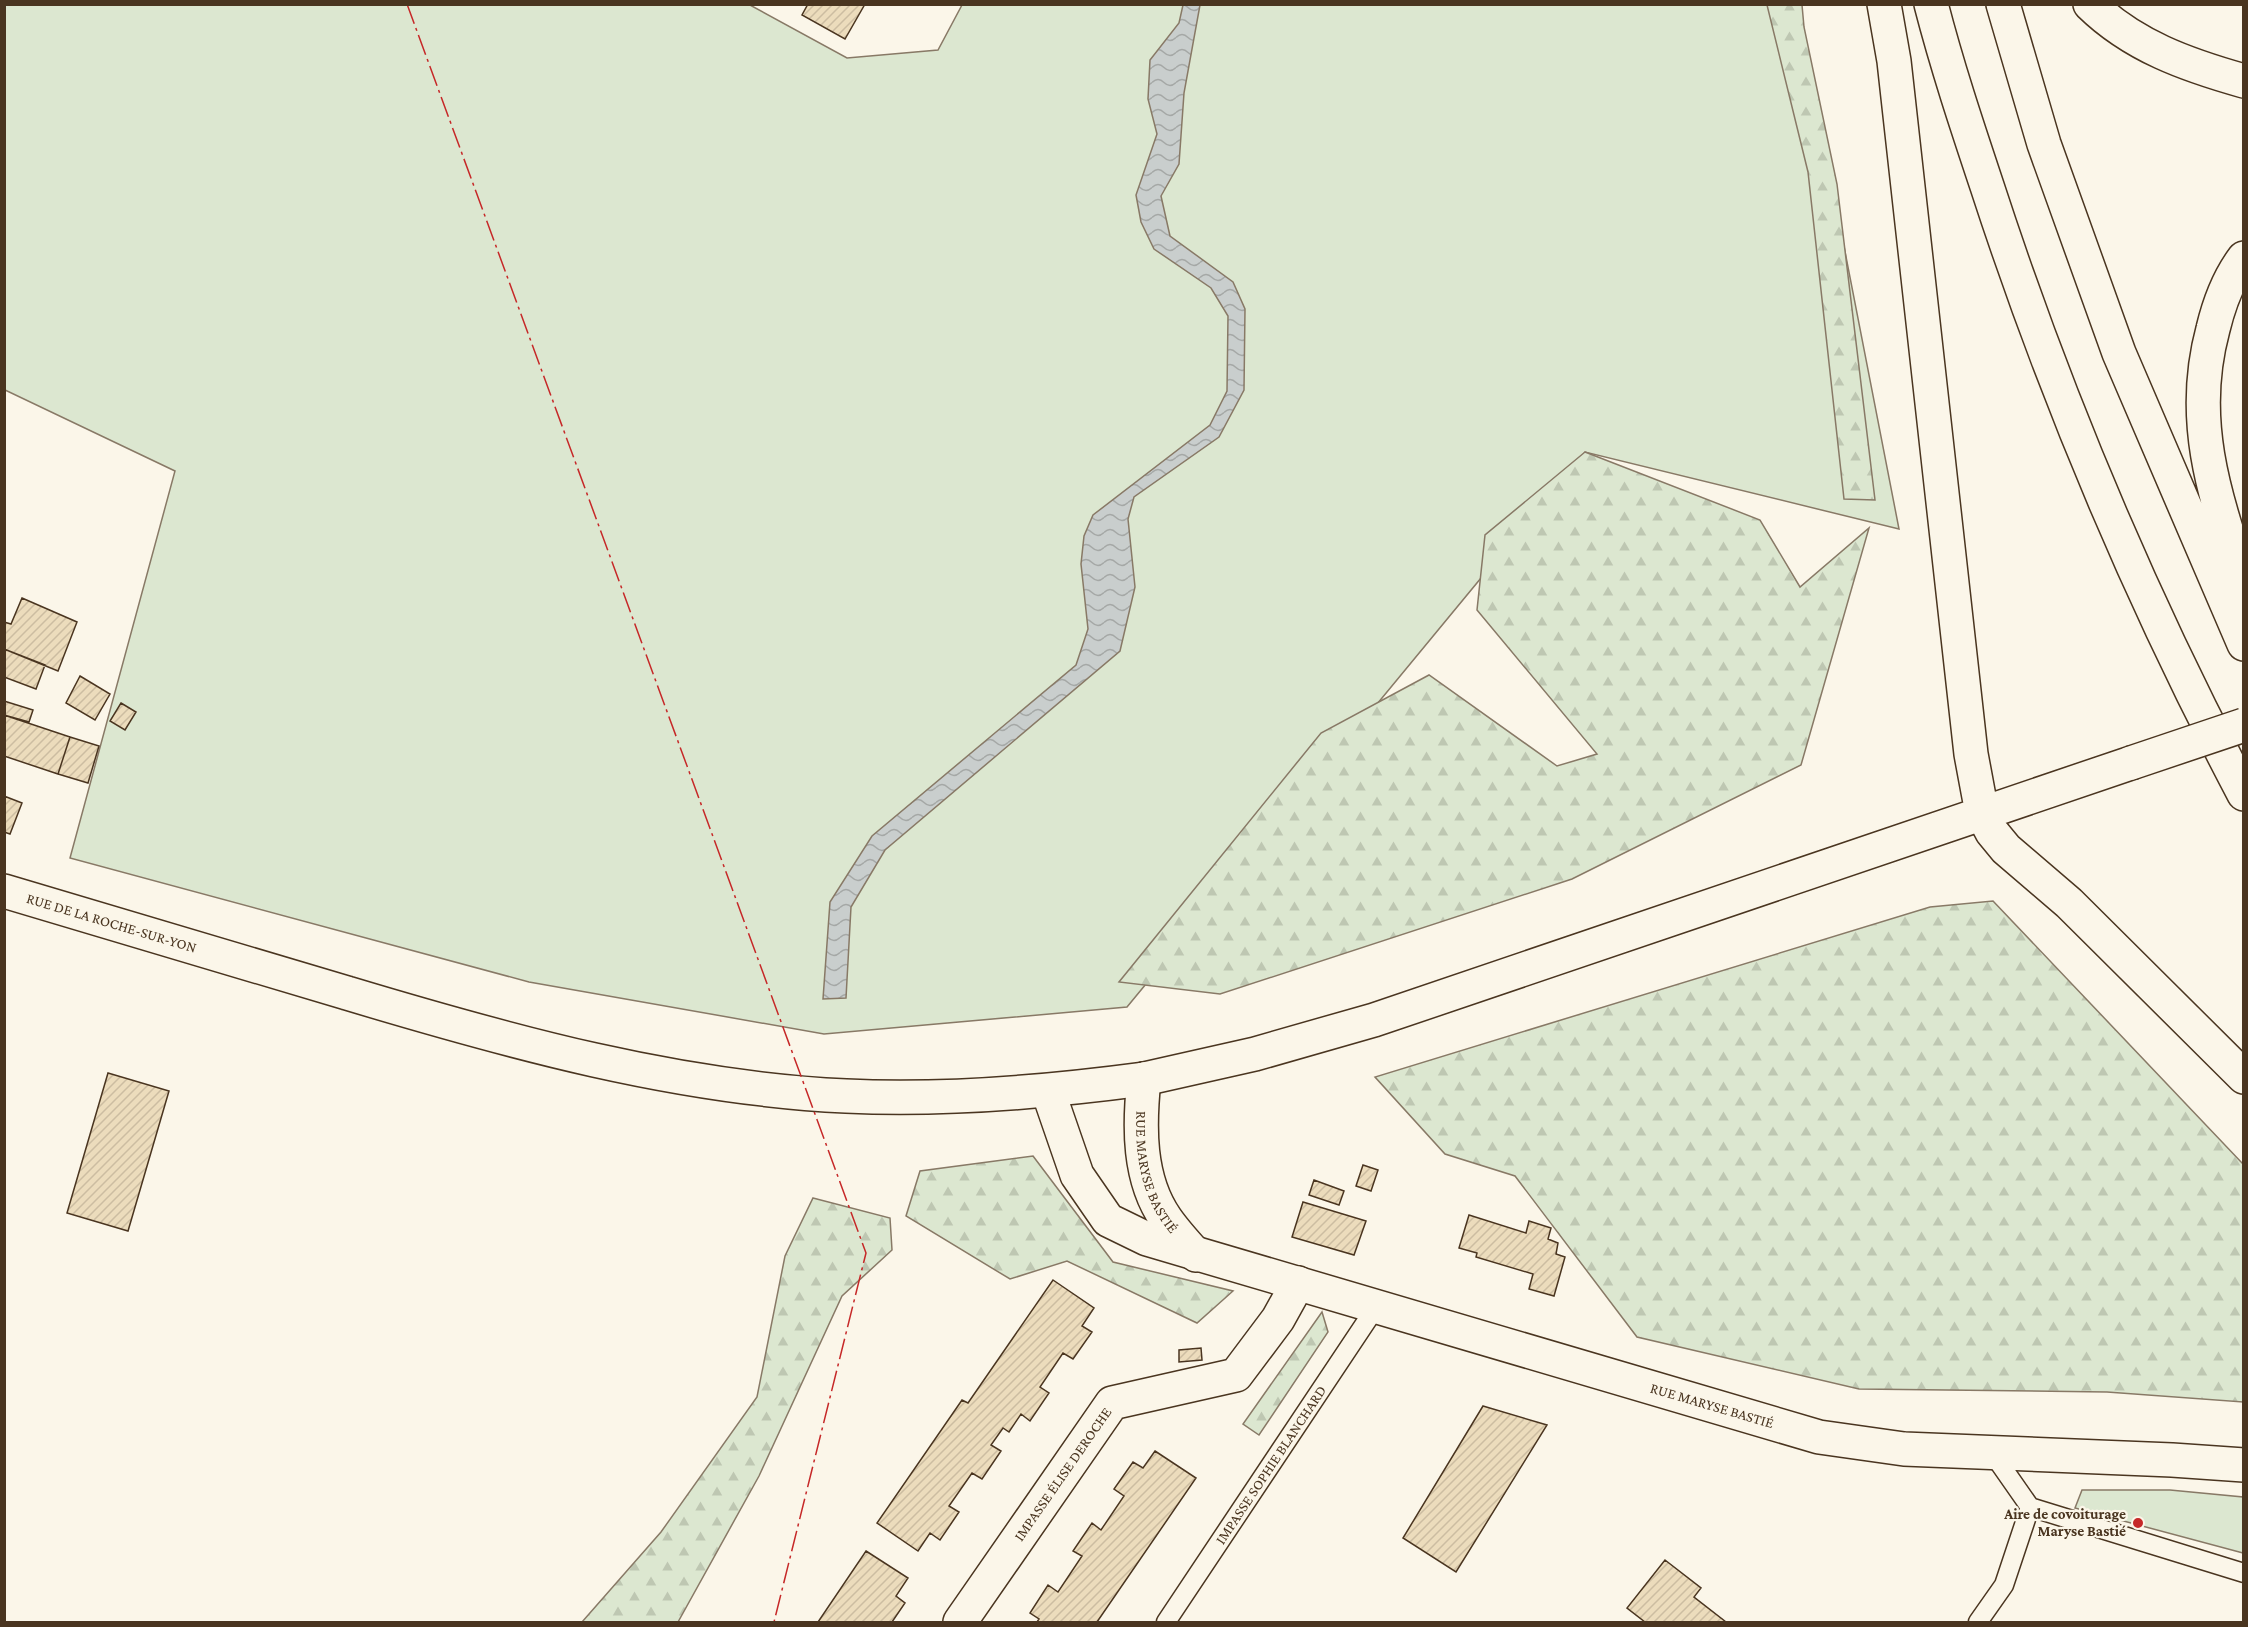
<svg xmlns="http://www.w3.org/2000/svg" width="2248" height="1627" font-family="'Crimson Pro',serif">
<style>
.grass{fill:#dce7d0;stroke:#887966;stroke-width:1.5}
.forest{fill:url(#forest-firs);stroke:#887966;stroke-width:1.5}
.water{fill:url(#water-waves);stroke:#887966;stroke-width:1.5}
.building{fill:url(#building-hatch);stroke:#4a3520;stroke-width:1.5}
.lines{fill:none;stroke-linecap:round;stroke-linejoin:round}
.service-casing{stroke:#4a3520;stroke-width:21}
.minor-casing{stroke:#4a3520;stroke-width:36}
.tertiary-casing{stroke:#4a3520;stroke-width:36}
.secondary-casing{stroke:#4a3520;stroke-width:36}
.trunk-casing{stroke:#4a3520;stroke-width:36}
.service{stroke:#fbf6e9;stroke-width:18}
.minor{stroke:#fbf6e9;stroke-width:33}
.tertiary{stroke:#fbf6e9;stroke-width:33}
.secondary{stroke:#fbf6e9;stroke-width:33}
.trunk{stroke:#fbf6e9;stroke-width:33}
.trunk-bridge-casing{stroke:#4a3520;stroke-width:36;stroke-linecap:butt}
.trunk-bridge{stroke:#fbf6e9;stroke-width:33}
.power{stroke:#c62828;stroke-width:1.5;stroke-dasharray:21 4.5 3 4.5;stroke-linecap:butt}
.poi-dot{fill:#c62828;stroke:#fbf6e9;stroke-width:2}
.labels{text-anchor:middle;stroke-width:4.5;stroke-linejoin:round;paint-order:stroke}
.street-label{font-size:15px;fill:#4a3520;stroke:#fbf6e9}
.poi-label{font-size:15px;font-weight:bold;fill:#4a3520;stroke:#fbf6e9;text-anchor:end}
</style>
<defs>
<pattern id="forest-firs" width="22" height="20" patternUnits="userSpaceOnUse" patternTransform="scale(1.5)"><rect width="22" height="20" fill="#dce7d0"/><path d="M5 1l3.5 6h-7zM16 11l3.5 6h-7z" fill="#bec7b2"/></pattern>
<pattern id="water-waves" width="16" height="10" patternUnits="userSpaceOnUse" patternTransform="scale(1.5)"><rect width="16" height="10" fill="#c9cecd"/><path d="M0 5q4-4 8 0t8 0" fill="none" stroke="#a5a8a6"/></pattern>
<pattern id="building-hatch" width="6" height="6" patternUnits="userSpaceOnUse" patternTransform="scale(1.5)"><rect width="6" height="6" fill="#ecdcbc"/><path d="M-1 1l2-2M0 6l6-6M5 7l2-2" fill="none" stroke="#ccbda1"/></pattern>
</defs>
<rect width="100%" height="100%" fill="#fbf6e9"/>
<path class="grass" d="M4,5H750L847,58L938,50L962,5H1797L1899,529L1585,452L1127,1007L824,1034L529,982L70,858L175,471L5,390Z
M2082,1490H2170L2243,1497V1553L2075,1508Z"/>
<path class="forest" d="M1767,5H1802L1804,27L1837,184L1875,500L1844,499L1808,172Z
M1585,452L1760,520L1800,587L1869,528L1801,765L1572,879L1220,994L1119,982L1321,733L1429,675L1557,766L1597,754L1477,610L1485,535Z
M1993,901L2243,1164V1402L2107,1392L1859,1389L1637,1337L1515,1176L1445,1154L1375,1077L1930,907Z
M1033,1156L1113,1262L1233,1291L1197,1323L1067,1261L1010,1279L906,1216L920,1171Z
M813,1198L890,1218L892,1250L842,1296L759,1476L678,1622H582L661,1532L757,1397L785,1256Z
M1322,1312L1328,1332L1259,1435L1243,1424Z"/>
<path class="water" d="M1183,5H1200L1184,93L1179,164L1161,196L1170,236L1233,282L1245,309L1244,390L1219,437L1134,497L1128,519L1135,587L1120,651L885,850L851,907L846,998L823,999L830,902L872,836L1076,665L1088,629L1081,564L1084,536L1093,515L1210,425L1227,391L1228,316L1211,288L1154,249L1141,222L1136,195L1157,134L1148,99L1150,60L1179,23Z"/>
<path class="building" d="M808,4H865L845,39L802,15Z
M22,598L77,622L58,671L4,649V622L11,624Z
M4,649L45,665L36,689L4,677Z
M80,676L110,694L95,720L66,703Z
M4,701L33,710L29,722L4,715Z
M121,703L136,712L125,730L110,721Z
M4,715L70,737L58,774L4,756Z
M70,737L99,746L88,783L58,774Z
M4,796L22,803L10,834L4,832Z
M108,1073L169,1091L128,1231L67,1213Z
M1363,1165L1378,1170L1371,1191L1356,1186Z
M1314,1180L1344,1191L1339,1205L1309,1195Z
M1303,1202L1366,1221L1354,1255L1292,1237Z
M1469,1215L1526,1233L1529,1221L1551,1228L1548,1239L1558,1243L1556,1254L1565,1257L1554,1296L1529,1289L1533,1274L1476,1257L1477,1253L1459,1248Z
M1053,1280L1094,1308L1082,1326L1092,1332L1073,1359L1063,1353L1040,1387L1049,1393L1030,1421L1021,1414L1009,1432L1003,1428L991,1445L1001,1451L982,1479L972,1473L949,1506L959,1512L940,1540L930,1533L918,1551L877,1523L962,1400L968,1403Z
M1201,1348L1202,1360L1179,1362V1350Z
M1483,1406L1547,1425L1456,1572L1403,1538Z
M1155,1451L1196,1478L1097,1622H1037L1039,1619L1030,1613L1048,1585L1058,1592L1082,1556L1073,1551L1092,1523L1101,1530L1124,1496L1114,1489L1133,1462L1143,1468Z
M866,1551L908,1578L896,1596L905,1603L892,1622H818Z
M1665,1560L1701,1588L1694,1597L1726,1622H1645L1627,1608Z"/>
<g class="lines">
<g class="service-casing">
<g id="service">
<path d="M1993,1454L2030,1507L2244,1573"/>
<path id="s1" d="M1166,1622L1376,1307"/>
<path d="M1978,1622L2004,1585L2030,1507"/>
</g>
</g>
<g class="minor-casing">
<g id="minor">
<path id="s2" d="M960,1622L1112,1403L1236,1375L1278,1319L1298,1283"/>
</g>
</g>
<g class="tertiary-casing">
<g id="tertiary">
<path id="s3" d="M1144,1079C1139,1126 1138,1179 1166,1219C1175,1232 1186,1244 1196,1255"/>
<path id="s4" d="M1048,1091L1077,1175L1108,1220L1147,1239L1819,1437L1904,1449L2172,1460L2244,1465"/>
</g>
</g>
<g class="secondary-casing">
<g id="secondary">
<path id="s5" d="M4,891C119,925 233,959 347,993C510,1042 676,1088 846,1096C945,1101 1046,1092 1144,1079"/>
</g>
</g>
<g class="trunk-casing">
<path id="trunk" d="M1884,4L1894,61L1971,754L1982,813L1992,832L2006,849L2069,903L2244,1077
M1931,4C1947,66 1967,126 1987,186C2055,395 2141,599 2244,794
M2003,4L2044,144L2119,353L2244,644
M2090,4C2133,46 2187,65 2244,81
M2244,258C2228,279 2219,304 2213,329C2188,421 2215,497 2244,584
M1144,1079L1255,1054L1374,1020L2131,763"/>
</g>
<use href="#service" class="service"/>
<use href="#minor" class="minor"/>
<use href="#tertiary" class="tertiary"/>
<use href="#secondary" class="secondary"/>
<use href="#trunk" class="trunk"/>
<g class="trunk-bridge-casing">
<path id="trunk-bridge" d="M2131,763L2244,725"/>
</g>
<use href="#trunk-bridge" class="trunk-bridge"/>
<path class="power" d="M407,4L866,1253L774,1622"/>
</g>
<circle class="poi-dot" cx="2138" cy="1523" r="6"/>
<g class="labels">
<g class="street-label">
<text dy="5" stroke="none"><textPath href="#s5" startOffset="112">RUE DE LA ROCHE-SUR-YON</textPath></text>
<text dy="5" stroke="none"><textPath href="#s3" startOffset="96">RUE MARYSE BASTIÉ</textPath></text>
<text dy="5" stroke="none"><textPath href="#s4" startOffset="776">RUE MARYSE BASTIÉ</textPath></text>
<text dy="5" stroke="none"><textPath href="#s1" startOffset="189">IMPASSE SOPHIE BLANCHARD</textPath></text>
<text dy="5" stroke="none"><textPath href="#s2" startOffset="180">IMPASSE ÉLISE DEROCHE</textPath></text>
</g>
<g class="poi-label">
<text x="2126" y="1519">Aire de covoiturage<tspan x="2126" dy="17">Maryse Bastié</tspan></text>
</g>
</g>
<rect width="2248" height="1627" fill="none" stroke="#4a3520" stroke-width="12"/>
</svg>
